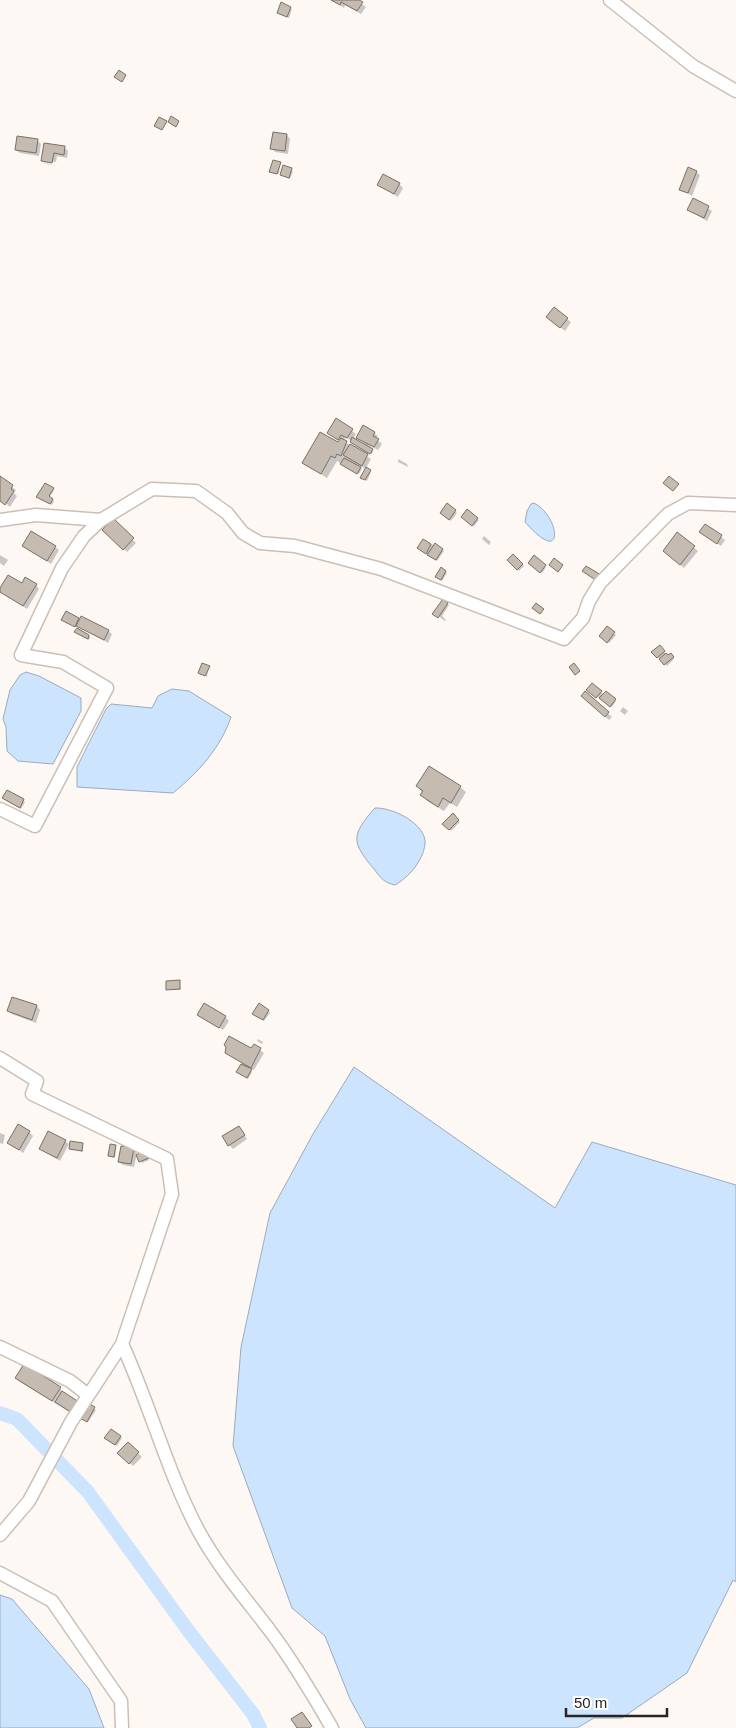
<svg xmlns="http://www.w3.org/2000/svg" width="736" height="1728" font-family="Arial,sans-serif">
<style>
.water{fill:#cde4fe;stroke:#9caabc}
.shadow{fill:#0003}
.lines{fill:none;stroke-linecap:round;stroke-linejoin:round}
.canal{stroke:#cde4fe;stroke-width:14}
.building{fill:#c5bbb0;stroke:#797066}
.street-casing{stroke:#cbbfb5;stroke-width:15}
.street{stroke:#fff;stroke-width:12}
</style>
<rect width="100%" height="100%" fill="#fdf8f4"/>
<path class="water" d="M534,503C560,516 566,569 525,522L527,511L531,504Z
M26,672L39,676L81,698V711L53,764L18,761L7,751L6,727L3,719L10,690L20,675Z
M172,689L189,691L231,717C221,747 198,773 173,793L77,787V767L106,709L111,704L152,708L158,696Z
M375,808C392,807 427,824 425,844C423,861 409,877 395,885C384,883 380,877 374,869C351,842 351,835 375,808Z
M354,1067L555,1208L592,1142L736,1185V1582L733,1580L687,1673L622,1718H594L577,1728H366L350,1699L325,1636L292,1608L233,1446L241,1347L270,1213L313,1134Z
M0,1595L12,1599L89,1689L104,1728H0Z"/>
<path class="shadow" d="M332,0H356L366,7L361,14L345,5L344,8Z
M282,4L292,9L289,18L280,14Z
M287,135L290,139L288,154L275,152L272,148Z
M37,140L41,144L39,156L20,153L16,150Z
M45,145L64,147L68,151L67,158L57,156L56,162L45,161V163L56,166L46,164L43,161Z
M280,163L279,174L271,171Z
M284,167L293,171L290,179L283,176Z
M696,172L700,175L692,196L681,190Z
M399,184L403,188L398,197L379,185Z
M693,200L712,211L707,221L688,210Z
M567,319L571,322L565,331L552,321Z
M350,429L356,434L353,439L366,445L358,437L374,433L378,436L376,439L382,444L378,450L368,445L373,451L372,454L345,437L344,441L371,459L366,468L371,472L367,481L363,479L366,469L357,464L362,469L359,474L337,461L327,478L304,463L338,444L340,441L329,433Z
M398,459L407,464L408,467L398,462Z
M0,478L16,490L14,493L17,496L10,507L0,498Z
M53,489L54,490L49,498L54,501L52,505L39,498Z
M448,505L457,513L451,521L441,513Z
M463,517L477,519L479,520L474,526Z
M113,520L136,543L127,552L104,530Z
M705,526L725,540L721,546L701,532Z
M677,534L698,551L684,568L668,555Z
M484,536L491,542L489,545L482,539Z
M424,540L444,551L437,561L420,550Z
M23,546L55,547L59,550L51,564Z
M0,555L8,560L4,566L0,563Z
M513,556L524,566L519,571L509,560Z
M534,557L546,567L542,573L529,563Z
M446,572L447,573L442,581L438,578Z
M22,585H36L39,589L27,609L0,591Z
M443,601L449,605L442,616L446,620L445,621L434,613Z
M78,619L108,631L112,634L108,643L77,625L76,627L64,621Z
M607,628L616,635L609,643L601,636Z
M77,634L89,636L100,642L90,637L89,640Z
M660,646L668,657L671,655L674,659L667,666L653,652Z
M209,667L207,677L200,673Z
M588,690L601,692L604,695L606,692L616,701L612,707Z
M585,693L612,717L609,720L583,696Z
M623,707L628,711L625,715L620,711Z
M418,786L460,787L466,792L457,807L450,803L444,811L427,801Z
M7,791L25,802L21,809L5,800Z
M453,815L460,822L451,831L444,824Z
M179,981L181,990L168,989Z
M13,998L37,1006L40,1010L36,1023L12,1014L8,1011Z
M268,1011L270,1013L264,1021L255,1015Z
M199,1015L225,1017L229,1021L223,1030Z
M258,1039L263,1042L262,1044L257,1041Z
M254,1045L264,1053L254,1070L248,1067L252,1072L248,1079L238,1072L242,1063L226,1053L252,1050Z
M242,1131L247,1139L233,1149L229,1145Z
M29,1132L33,1136L23,1153L9,1143Z
M0,1133L5,1135L3,1144L0,1143Z
M65,1141L69,1144L60,1161L40,1149Z
M82,1144L83,1152L71,1149Z
M116,1146L115,1158L111,1157L110,1155Z
M133,1149L137,1153L134,1167L123,1165L119,1162Z
M147,1154L149,1160L142,1163L138,1156Z
M16,1378L60,1388L76,1416L20,1382Z
M87,1404L96,1410L88,1422L81,1418Z
M111,1430L122,1438L117,1446L107,1440Z
M128,1444L142,1457L133,1466L119,1453Z"/>
<g class="lines">
<path class="canal" d="M0,1413L17,1419L88,1492L187,1629L253,1714L260,1728"/>
</g>
<path class="building" d="M331,0H359L363,2L357,11L341,2L340,5Z
M281,2L291,7L287,17L277,13Z
M119,70L126,75L122,82L114,77Z
M171,116L179,121L176,127L168,122Z
M159,117L167,121L162,130L154,126Z
M273,132L287,134L285,151L270,149Z
M17,136L38,139L36,153L15,150Z
M44,143L65,146L64,155L54,153L52,163L41,161Z
M273,160L281,162L277,174L269,172Z
M283,165L292,168L289,178L280,175Z
M688,167L697,171L688,193L679,190Z
M383,174L400,183L394,194L377,185Z
M693,198L709,206L704,218L687,210Z
M554,307L568,318L560,328L546,317Z
M336,418L353,429L347,438L341,435L338,440L327,433Z
M363,425L375,432L373,436L379,439L374,447L356,438Z
M320,432L338,442L341,438L347,441L341,456L337,454L335,458L331,456L321,474L302,463Z
M352,437L373,449L370,454L350,442Z
M350,444L368,454L362,466L343,455Z
M344,458L361,467L357,474L340,464Z
M366,467L371,470L365,480L360,478Z
M0,476L13,485L11,489L14,491L5,505L0,501Z
M669,476L679,484L673,491L663,483Z
M45,483L54,488L49,496L53,499L50,504L36,497Z
M447,503L456,510L449,520L440,513Z
M467,509L478,518L472,526L461,517Z
M113,518L134,538L123,550L102,530Z
M705,524L722,535L717,544L699,532Z
M31,531L56,546L47,561L22,546Z
M677,532L695,546L680,565L663,551Z
M423,539L431,544L426,554L417,548Z
M435,543L443,549L436,560L427,555Z
M513,554L523,564L517,570L507,560Z
M534,555L546,565L540,573L528,563Z
M554,558L563,565L558,572L549,565Z
M586,566L601,575L597,581L582,571Z
M441,567L446,571L441,580L435,577Z
M8,575L22,583L25,577L37,584L23,606L0,592V588Z
M443,599L448,603L438,618L432,614Z
M536,603L544,609L540,614L532,608Z
M66,611L79,618L75,627L61,620Z
M81,616L109,630L104,640L76,626Z
M607,626L615,632L607,643L599,636Z
M77,628L89,635L88,639L74,632Z
M660,645L665,651L657,658L651,652Z
M666,653L668,655L671,653L674,657L664,665L659,659Z
M202,663L210,666L205,676L198,673Z
M574,663L580,671L575,675L569,667Z
M592,683L602,691L596,698L586,690Z
M585,691L609,712L605,717L581,696Z
M606,691L616,699L610,707L599,698Z
M429,766L461,786L451,803L443,798L438,807L420,795L423,791L416,786Z
M7,790L24,799L20,808L2,798Z
M453,813L459,820L449,830L442,824Z
M180,980V989L166,990V981Z
M12,997L37,1005L32,1020L7,1011Z
M204,1003L226,1016L219,1028L197,1015Z
M259,1003L269,1010L263,1020L252,1014Z
M229,1036L251,1048L254,1044L261,1048L251,1068L225,1053L226,1047L224,1045Z
M241,1064L252,1069L247,1078L236,1072Z
M18,1124L30,1131L19,1150L7,1143Z
M239,1126L245,1135L228,1146L222,1136Z
M48,1131L66,1140L57,1158L39,1149Z
M70,1141L83,1143L82,1151L69,1149Z
M110,1144L116,1145L114,1157L108,1156Z
M121,1146L134,1148L131,1164L118,1162Z
M145,1151L149,1158L139,1162L136,1155Z
M24,1364L61,1387L52,1401L15,1378Z
M62,1391L79,1402L72,1413L55,1402Z
M86,1402L95,1407L87,1422L78,1417Z
M111,1429L121,1436L115,1445L104,1438Z
M128,1442L139,1452L129,1464L117,1453Z
M302,1712L312,1726L309,1728H297L291,1719Z"/>
<g class="lines">
<g class="street-casing">
<path id="street" d="M610,0L693,66L736,91
M0,520L36,515L101,520
M0,809L35,826L107,688L63,662L21,655L62,568L84,536L101,520L152,489L196,491L227,513L243,533L260,543L295,546L381,569L564,639L583,618L589,601L600,583L668,514L688,503L736,505
M0,1058L37,1081L32,1094L167,1159L172,1194L122,1344L71,1422L29,1501L0,1535
M122,1344C150,1405 167,1471 198,1530C218,1567 246,1599 271,1632C294,1663 313,1695 332,1728
M0,1347L70,1381L88,1395
M0,1573L52,1601L121,1701L122,1728"/>
</g>
<use href="#street" class="street"/>
</g>
<path d="M566 1708v8h101v-8" fill="none" stroke="#292421" stroke-width="2.5"/>
<text x="574" y="1708" font-size="15" fill="#292421" stroke="#ffffff" stroke-width="4" paint-order="stroke">50 m</text>
</svg>
